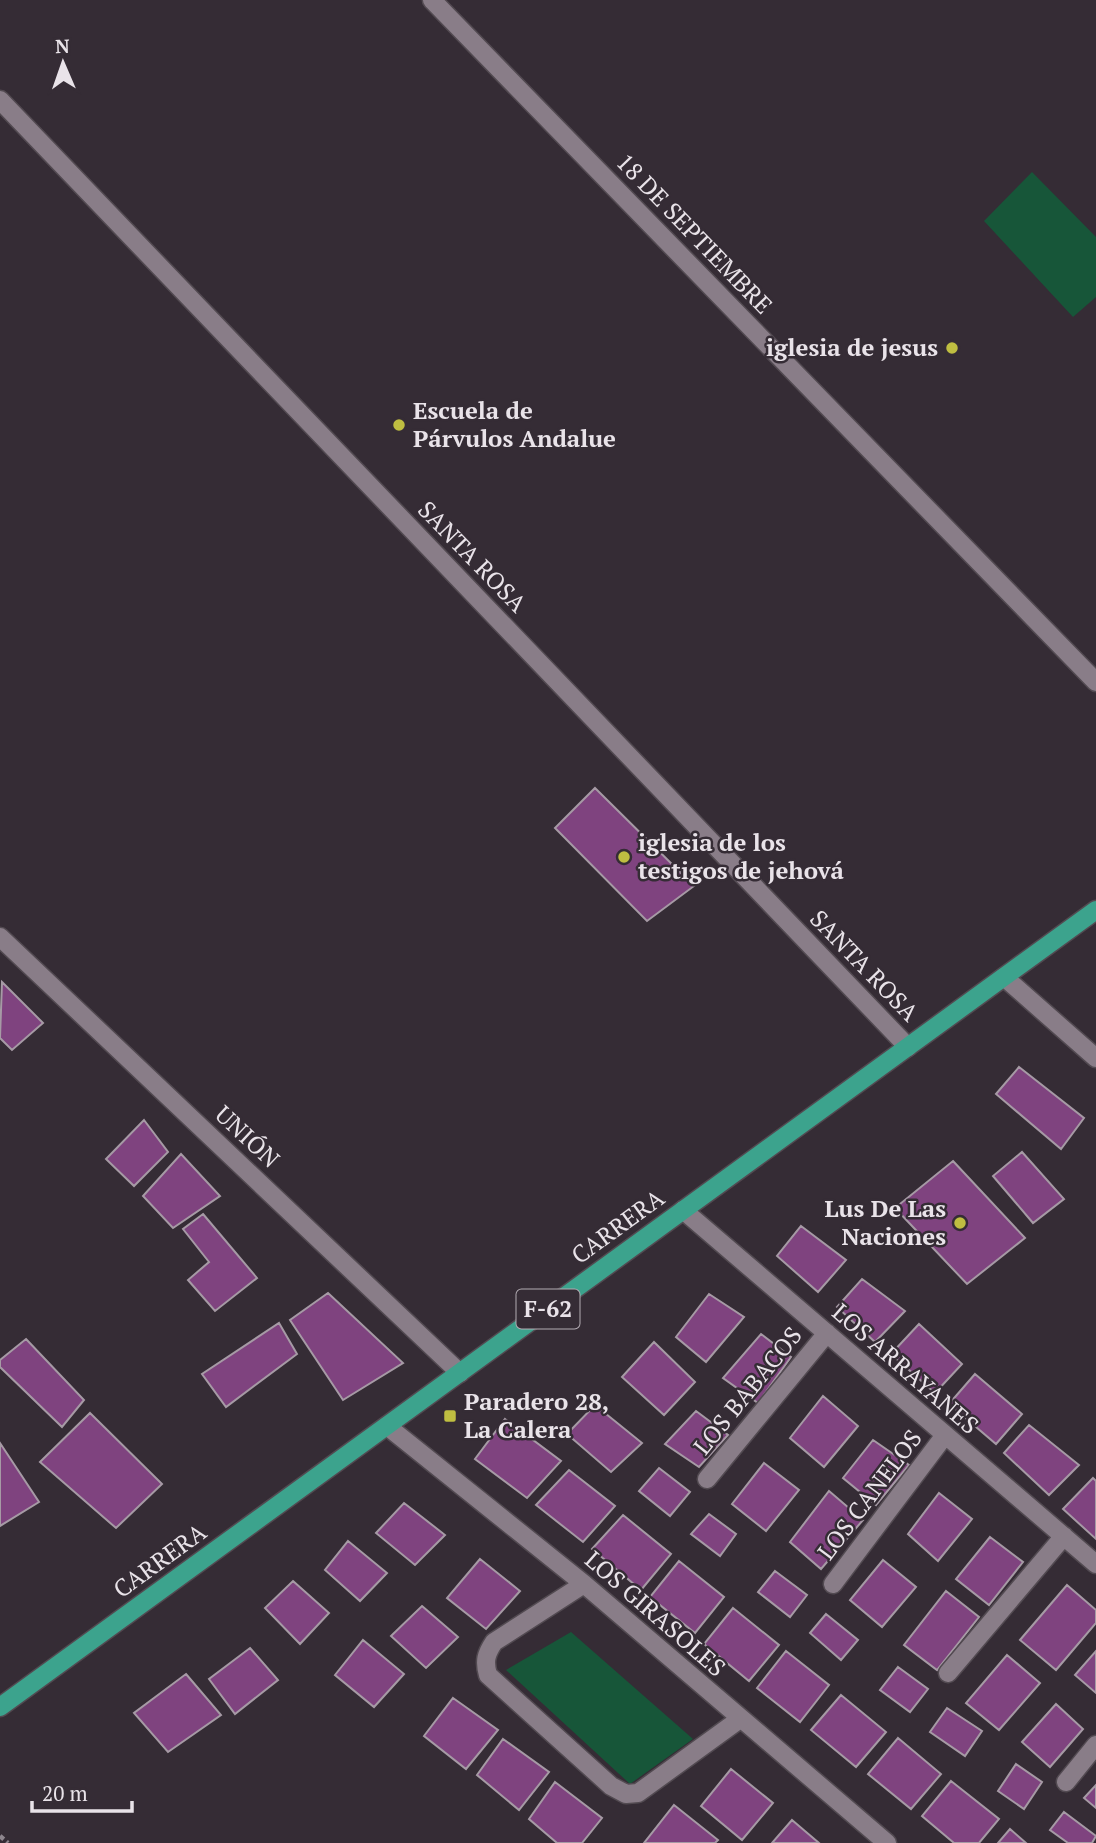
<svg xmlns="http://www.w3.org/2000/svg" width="1096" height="1843" font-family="'PT Serif',serif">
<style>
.green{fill:#175639}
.building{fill:#7f437f;stroke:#a69aa5;stroke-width:2}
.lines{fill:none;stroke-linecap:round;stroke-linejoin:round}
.minor-casing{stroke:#524a51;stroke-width:21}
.primary-casing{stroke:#524a51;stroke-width:21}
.path{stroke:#8d858d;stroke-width:4.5;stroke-dasharray:5 3.5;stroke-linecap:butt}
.minor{stroke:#897d88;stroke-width:18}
.primary{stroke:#3ca38d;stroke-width:18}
.poi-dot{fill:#bfbe41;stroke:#352c35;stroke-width:2.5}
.labels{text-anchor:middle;stroke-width:5;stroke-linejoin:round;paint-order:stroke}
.shield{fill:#352c35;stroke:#b3acb3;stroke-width:2}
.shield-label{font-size:23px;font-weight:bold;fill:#e9e3e9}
.street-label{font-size:24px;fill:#e9e3e9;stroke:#352c35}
.poi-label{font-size:24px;font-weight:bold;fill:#e9e3e9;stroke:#352c35;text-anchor:start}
</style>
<rect width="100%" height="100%" fill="#352c35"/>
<path class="green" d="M1032,172L1096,237V297L1073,317L984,221Z
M571,1632L693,1739L630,1784L506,1670Z"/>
<path class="building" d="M595,788L694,886L647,921L555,828Z
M2,982L43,1023L12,1050L0,1038Z
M1019,1067L1084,1118L1061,1149L996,1094Z
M144,1120L168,1152L134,1186L106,1159Z
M1022,1152L1064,1199L1033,1223L993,1176Z
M181,1154L220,1196L173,1228L143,1196Z
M953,1161L1025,1238L967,1284L895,1208Z
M203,1214L257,1278L215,1311L188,1280L209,1262L183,1229Z
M801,1226L846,1260L818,1292L777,1256Z
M862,1279L905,1311L875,1342L837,1307Z
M328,1293L403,1363L343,1400L290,1320Z
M709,1294L744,1317L706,1362L676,1337Z
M279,1323L297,1354L226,1407L202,1374Z
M919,1324L962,1364L935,1393L891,1354Z
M761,1334L791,1357L758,1403L723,1378Z
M26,1339L84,1400L62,1427L0,1367V1360Z
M654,1342L695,1382L664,1415L622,1377Z
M975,1374L1022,1414L996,1444L949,1404Z
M823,1396L858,1426L824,1467L790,1438Z
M595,1405L642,1443L611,1472L567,1434Z
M696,1411L728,1435L699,1467L665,1444Z
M90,1413L162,1484L116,1528L40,1462Z
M505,1419L561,1461L527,1498L475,1459Z
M1029,1425L1079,1465L1049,1495L1004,1453Z
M873,1440L909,1465L876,1505L843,1478Z
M0,1443L39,1502L0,1526Z
M764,1463L799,1490L766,1531L732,1504Z
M659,1468L690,1492L670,1516L639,1491Z
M569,1470L615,1506L583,1542L536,1505Z
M1093,1478L1096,1481V1539L1063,1509Z
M829,1491L863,1520L821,1569L790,1542Z
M939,1493L972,1519L938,1561L908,1534Z
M404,1503L445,1535L415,1565L376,1533Z
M709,1514L736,1534L720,1556L691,1534Z
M623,1515L671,1554L641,1590L592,1549Z
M990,1537L1023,1562L989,1605L956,1579Z
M348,1541L387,1573L360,1601L325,1570Z
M480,1559L520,1591L486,1629L447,1598Z
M883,1560L916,1587L882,1627L850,1600Z
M679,1561L724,1597L695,1633L650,1597Z
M775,1571L807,1595L790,1617L758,1592Z
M293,1581L329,1613L300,1644L265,1608Z
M1067,1585L1096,1610V1623L1056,1670L1020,1640Z
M946,1591L979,1617L937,1670L904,1645Z
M422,1606L458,1637L426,1668L391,1636Z
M733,1608L779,1645L749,1681L704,1644Z
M826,1614L858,1640L841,1660L810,1633Z
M363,1640L404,1674L374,1707L335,1675Z
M250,1648L278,1680L235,1714L209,1679Z
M786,1651L829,1685L800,1722L757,1688Z
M1096,1651V1693L1075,1675Z
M1007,1655L1040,1683L999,1730L966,1703Z
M898,1667L928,1689L910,1712L880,1690Z
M186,1674L221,1715L168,1752L134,1713Z
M841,1695L886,1732L856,1767L811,1730Z
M453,1698L498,1730L466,1769L424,1736Z
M1056,1704L1083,1729L1050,1767L1022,1742Z
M947,1708L982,1731L965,1756L930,1732Z
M898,1738L941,1774L911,1809L868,1774Z
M503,1739L549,1772L519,1810L477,1775Z
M1016,1764L1042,1782L1024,1809L998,1791Z
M731,1769L773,1803L742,1840L701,1806Z
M951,1781L999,1819L979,1843H954L922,1816Z
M555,1782L602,1818L582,1843H557L529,1819Z
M1096,1785V1808L1084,1798Z
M674,1805L718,1840L715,1843H644Z
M1064,1812L1096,1836L1092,1843H1068L1050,1830Z
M792,1820L819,1843H772Z
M1010,1829L1026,1843H998Z"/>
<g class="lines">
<g class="minor-casing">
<path id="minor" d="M432,0L1096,682
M0,100L908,1047
M0,937L460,1373
M1004,977L1096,1058
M683,1210L1096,1564
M387,1426L584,1584L887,1843
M707,1479L827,1333
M584,1584L494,1642C486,1654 484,1661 488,1675L611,1786L626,1794L638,1793L740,1719
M833,1584L945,1435
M948,1673L1064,1536
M1066,1782L1096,1745"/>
</g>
<g class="primary-casing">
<path id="primary" d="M0,1707L1096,910"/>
</g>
<path class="path" d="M0,1836L8,1843"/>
<use href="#minor" class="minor"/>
<use href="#primary" class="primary"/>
</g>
<g class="poi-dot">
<circle cx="952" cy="348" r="7"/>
<circle cx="399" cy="425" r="7"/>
<circle cx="624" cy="857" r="7"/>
<circle cx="960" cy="1223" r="7"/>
<rect x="443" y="1409" width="14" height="14" rx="3.5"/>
</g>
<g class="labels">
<rect class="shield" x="516.5" y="1289.5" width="63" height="39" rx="5"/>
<g class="shield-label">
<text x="548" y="1317">F-62</text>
</g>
<g class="street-label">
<text transform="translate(694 234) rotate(46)" y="8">18 DE SEPTIEMBRE</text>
<text transform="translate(472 557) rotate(46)" y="8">SANTA ROSA</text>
<text transform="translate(864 966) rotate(46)" y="8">SANTA ROSA</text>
<text transform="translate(247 1137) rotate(43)" y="8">UNIÓN</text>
<text transform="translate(618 1227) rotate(-36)" y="8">CARRERA</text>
<text transform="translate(905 1369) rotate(41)" y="8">LOS ARRAYANES</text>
<text transform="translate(748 1391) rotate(-51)" y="8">LOS BABACOS</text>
<text transform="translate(870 1495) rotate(-53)" y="8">LOS CANELOS</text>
<text transform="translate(160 1561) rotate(-36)" y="8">CARRERA</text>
<text transform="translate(655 1614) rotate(41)" y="8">LOS GIRASOLES</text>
</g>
<g class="poi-label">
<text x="938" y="356" text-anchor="end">iglesia de jesus</text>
<text x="413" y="419">Escuela de<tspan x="413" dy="28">Párvulos Andalue</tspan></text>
<text x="638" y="851">iglesia de los<tspan x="638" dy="28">testigos de jehová</tspan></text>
<text x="946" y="1217" text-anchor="end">Lus De Las<tspan x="946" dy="28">Naciones</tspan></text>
<text x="464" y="1410">Paradero 28,<tspan x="464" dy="28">La Calera</tspan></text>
</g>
</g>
<g transform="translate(63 63) rotate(358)" stroke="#352c35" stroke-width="5" paint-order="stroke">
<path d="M0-5L12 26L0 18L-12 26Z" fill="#e9e3e9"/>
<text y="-10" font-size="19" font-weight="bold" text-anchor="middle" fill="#e9e3e9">N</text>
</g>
<path d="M32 1801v10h100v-10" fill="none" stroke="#e9e3e9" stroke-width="3.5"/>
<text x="42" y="1801" font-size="21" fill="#e9e3e9" stroke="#352c35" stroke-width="5" paint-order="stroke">20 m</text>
</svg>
